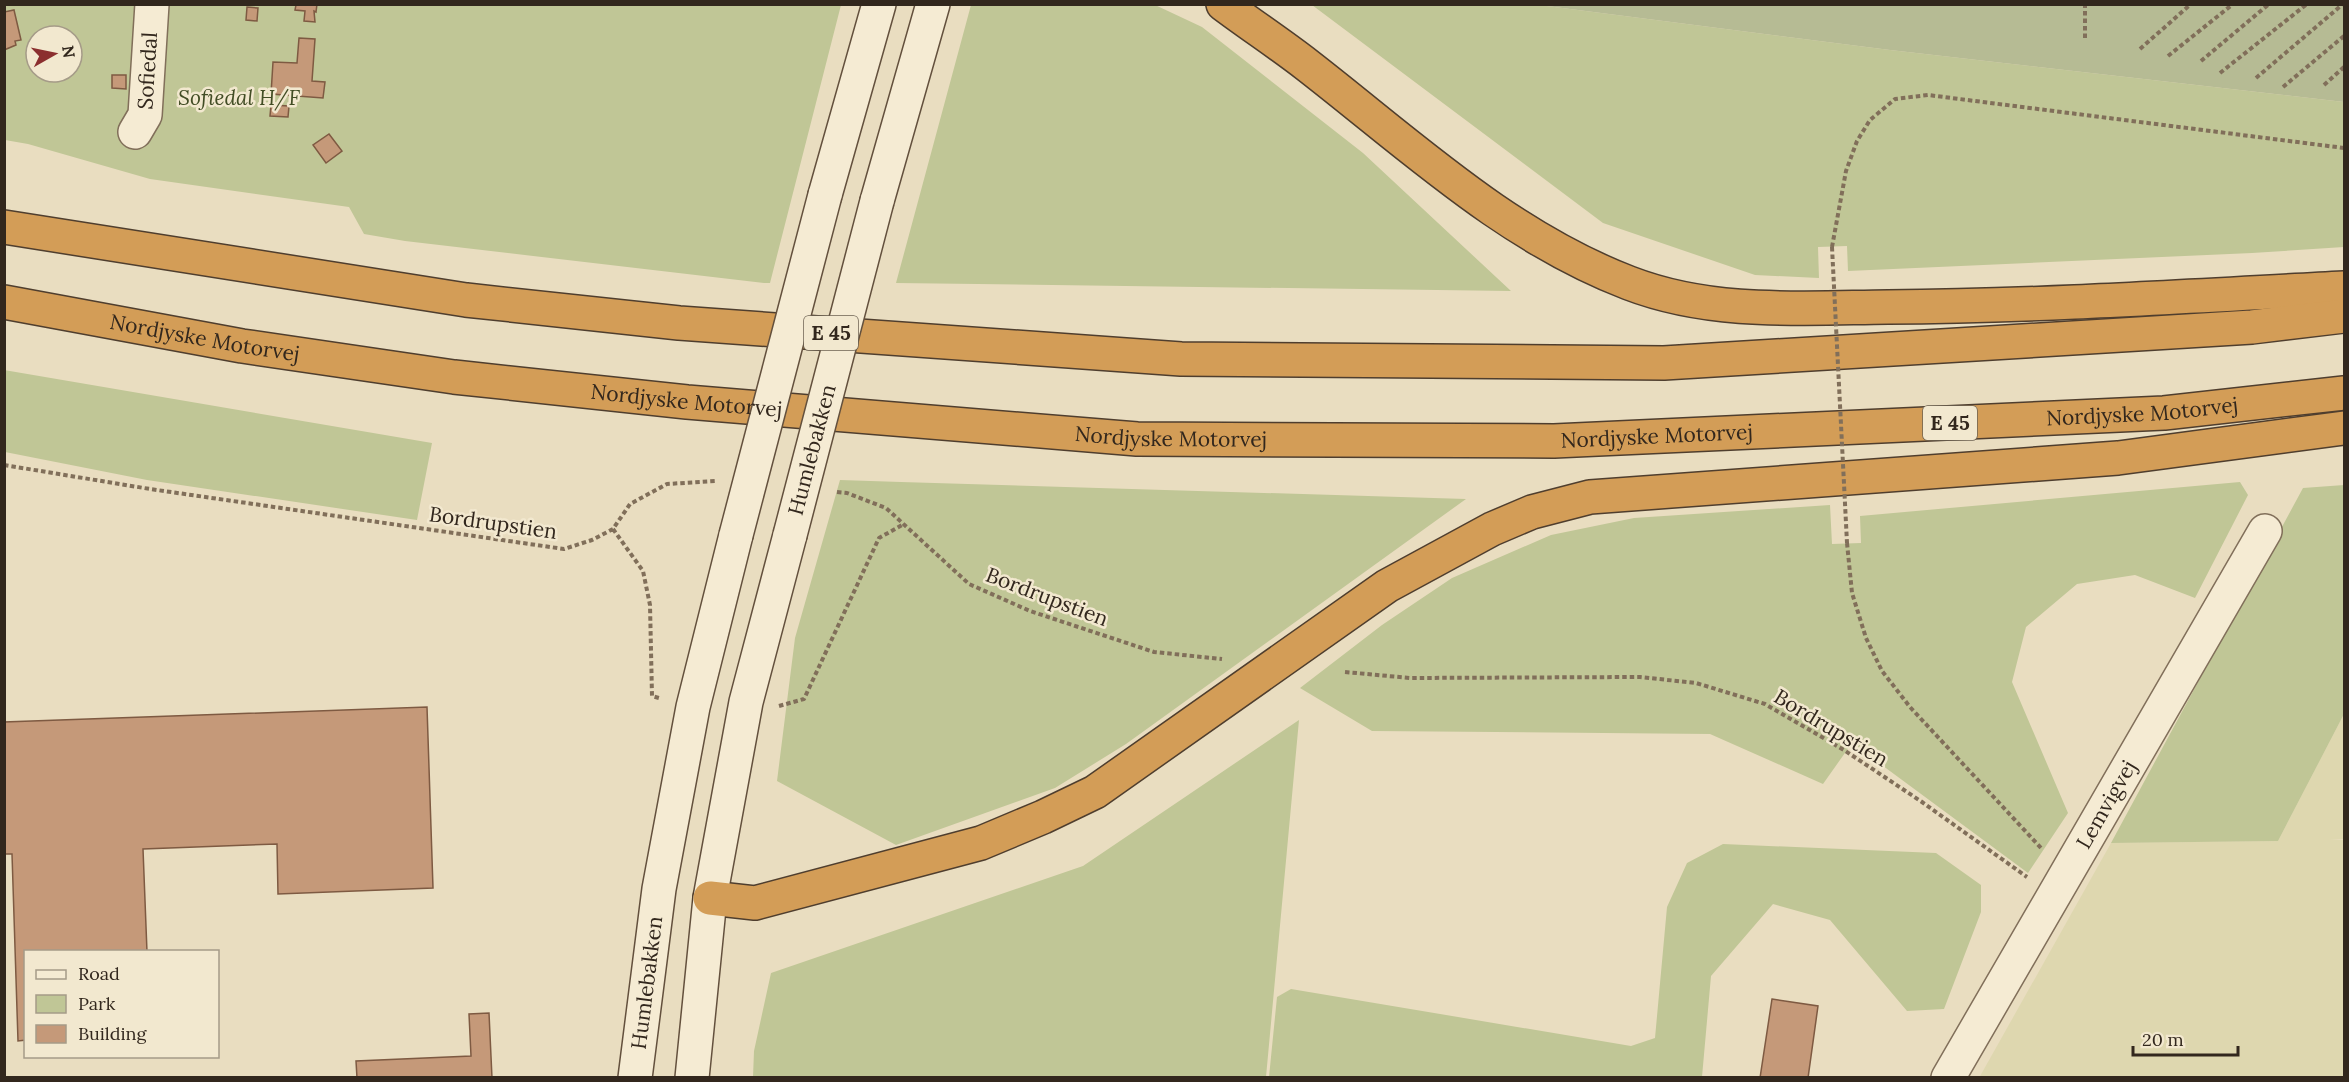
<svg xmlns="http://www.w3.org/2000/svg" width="2349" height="1082" font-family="Lora,serif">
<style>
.farmland{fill:#ded7af}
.green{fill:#c0c696;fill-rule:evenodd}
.cemetery{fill:#b6bb94}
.building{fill:#c59979;stroke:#7e5a42;stroke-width:1.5}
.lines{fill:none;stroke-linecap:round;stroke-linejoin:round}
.street-casing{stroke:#816f5a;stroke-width:36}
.secondary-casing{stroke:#63503d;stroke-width:36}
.highway-casing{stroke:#4f3e2e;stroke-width:36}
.path{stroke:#816f5a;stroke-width:4;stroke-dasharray:4.5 3;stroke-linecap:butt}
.street{stroke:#f5ebd3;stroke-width:33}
.secondary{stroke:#f5ebd3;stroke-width:33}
.highway{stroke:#d39d57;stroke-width:33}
.secondary-bridge-casing{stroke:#63503d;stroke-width:36;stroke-linecap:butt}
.path-bridge{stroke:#816f5a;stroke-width:4;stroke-dasharray:4.5 3;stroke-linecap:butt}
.secondary-bridge{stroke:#f5ebd3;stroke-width:33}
.labels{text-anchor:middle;stroke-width:5;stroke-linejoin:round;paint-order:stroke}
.shield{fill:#f2e8cf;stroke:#6c6152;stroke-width:1.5}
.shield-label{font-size:20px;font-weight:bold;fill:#32271d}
.street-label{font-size:21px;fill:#32271d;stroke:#f2e8cf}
.park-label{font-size:21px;font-style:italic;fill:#424d25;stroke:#f2e8cf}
</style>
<rect width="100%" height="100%" fill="#e9ddc0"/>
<path class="farmland" d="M2344,714V839L2330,840H2344V1077L1979,1078L2111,843L2278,841Z"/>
<path class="green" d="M1153,4L1202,27L1363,153L1511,291L896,283L971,5Z
M4,5H841L770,283H764L405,241L364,234L349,207L150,179L28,144L5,140ZM36,36H72V72H36Z
M1312,5H1539L1890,50L2344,102V247L2252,253L1848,271L1847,246L1818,247L1819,278L1755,275L1603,223Z
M4,370L432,443L417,520L147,480L5,452Z
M840,480L901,482L1466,499L1126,744L1055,788L896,845L777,781L795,638Z
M2240,482L2248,495L2195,598L2135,575L2077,584L2026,627L2012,682L2068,813L2028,873L1852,743L1823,784L1710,734L1372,731L1300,688L1382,625L1452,578L1551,535L1634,518L1830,505L1832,544L1861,543L1860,516Z
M2344,485V714L2278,841L2111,843L2303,488Z
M1299,720L1266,1077H753L754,1051L771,973L1083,866Z
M1723,844L1936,853L1981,885V912L1944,1009L1907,1011L1830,920L1773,904L1711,976L1702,1077H1269L1277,997L1291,989L1631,1046L1655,1038L1667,907L1687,863Z"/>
<path class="cemetery" d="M1539,5H2344V102L1890,50Z"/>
<path class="building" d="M289,4H317L316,12L314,11L315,22L304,21L305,11L295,10L296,5Z
M247,7L258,8L257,21L246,20Z
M14,10L21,40L15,41L16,45L4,50V12Z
M299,38L315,39L312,81L325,82L323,98L271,94L273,62L297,63Z
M112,75H126V89L112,88Z
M271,105L289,106L288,117L270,116Z
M329,134L342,151L326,163L313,145Z
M427,707L433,888L278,894L277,844L143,849L147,952H26V1040L18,1041L12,854H4V722Z
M1772,999L1818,1006L1808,1078H1760Z
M489,1013L492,1078H357L356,1061L471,1056L469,1014Z"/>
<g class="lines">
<g class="street-casing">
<g id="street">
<path id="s1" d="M135,132L145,115L152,4"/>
<path id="s2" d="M1948,1078L2265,531"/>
</g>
</g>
<g class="secondary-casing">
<g id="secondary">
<path d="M825,195L879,4"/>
<path d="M877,201L933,4"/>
<path id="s3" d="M635,1078L659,889L693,707L736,535"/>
<path d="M692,1078L710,898L746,702L790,535"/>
</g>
</g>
<g class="highway-casing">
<g id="highway">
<path d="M1223,4C1251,25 1280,44 1307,65C1409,144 1506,236 1629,283C1712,315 1801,308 1888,307C2040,306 2192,296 2344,288"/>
<path d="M4,227L466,300L679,323L1181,359L1664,363L2252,327L2344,316"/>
<path id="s4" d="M4,302L242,346L454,377L687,402L1137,439L1554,441L2164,413L2344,393"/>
<path d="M710,898L755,903L981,843L1043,817L1095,792L1387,586L1492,529L1532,512L1590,497L2118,458L2344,428"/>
</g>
</g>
<path class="path" d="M2085,38V4
M2140,49L2191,4
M2168,56L2233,4
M2201,61L2269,4
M2220,73L2307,4
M2256,78L2343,4
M2324,85L2344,67
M2283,87L2344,36
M1832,247L1846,171L1857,141L1870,120L1895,99L1928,95L2344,148
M4,465L150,489L564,549L592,540L613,529L630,504L667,484L716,481
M837,492L847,493L886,508L969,584L1030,611L1154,652L1222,659
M613,529L643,571L650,605L652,696L659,698
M1847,543L1852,593L1866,638L1882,671L1910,707L2041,848
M1345,672L1410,678L1640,677L1696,683L1765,704L1844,750L1922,802L2027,877
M779,706L804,699L879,538L904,524"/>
<use href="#street" class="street"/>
<use href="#secondary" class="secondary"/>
<use href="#highway" class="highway"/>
<g class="secondary-bridge-casing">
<g id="secondary-bridge">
<path d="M736,535L825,195"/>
<path id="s5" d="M790,535L877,201"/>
</g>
</g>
<path class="path-bridge" d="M1832,247L1847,543"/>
<use href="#secondary-bridge" class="secondary-bridge"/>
</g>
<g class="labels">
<g class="shield">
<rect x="804" y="316" width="54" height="34" rx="4.5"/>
<rect x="1923" y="406" width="54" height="34" rx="4.5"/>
</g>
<g class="shield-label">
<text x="831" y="340">E 45</text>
<text x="1950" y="430">E 45</text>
</g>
<g class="street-label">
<text dy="7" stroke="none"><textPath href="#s1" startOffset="64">Sofiedal</textPath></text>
<text dy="7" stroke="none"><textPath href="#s4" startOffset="204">Nordjyske Motorvej</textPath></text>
<text dy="7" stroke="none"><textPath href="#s4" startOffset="690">Nordjyske Motorvej</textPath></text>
<text dy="7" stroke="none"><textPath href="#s4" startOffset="2148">Nordjyske Motorvej</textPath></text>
<text dy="7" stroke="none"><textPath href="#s4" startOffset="1662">Nordjyske Motorvej</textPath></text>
<text dy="7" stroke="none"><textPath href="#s4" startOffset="1176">Nordjyske Motorvej</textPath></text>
<text dy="7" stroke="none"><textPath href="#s5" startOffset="88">Humlebakken</textPath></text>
<text transform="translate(493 523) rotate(8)" y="7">Bordrupstien</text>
<text transform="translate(1047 597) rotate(21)" y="7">Bordrupstien</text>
<text transform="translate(1831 728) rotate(31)" y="7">Bordrupstien</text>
<text dy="7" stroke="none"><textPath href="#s2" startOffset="316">Lemvigvej</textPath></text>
<text dy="7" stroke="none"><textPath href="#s3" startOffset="96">Humlebakken</textPath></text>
</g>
<g class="park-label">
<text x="239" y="105">Sofiedal H/F</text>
</g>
</g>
<rect width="2349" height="1082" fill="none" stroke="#32271d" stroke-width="12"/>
<rect x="24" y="950" width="195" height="108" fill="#f2e8cf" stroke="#a59b88" stroke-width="1.5"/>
<rect x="36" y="970" width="30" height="9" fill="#f5ebd3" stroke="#a59b88" stroke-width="1.5"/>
<text x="78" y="980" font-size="18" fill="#32271d">Road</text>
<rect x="36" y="995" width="30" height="18" fill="#c0c696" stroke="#a59b88" stroke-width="1.5"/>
<text x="78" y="1010" font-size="18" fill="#32271d">Park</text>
<rect x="36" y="1025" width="30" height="18" fill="#c59979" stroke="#a59b88" stroke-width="1.5"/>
<text x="78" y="1040" font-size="18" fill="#32271d">Building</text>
<g transform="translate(54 54) rotate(81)"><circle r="28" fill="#f2e8cf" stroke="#a59b88" stroke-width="1.5"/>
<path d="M0-4.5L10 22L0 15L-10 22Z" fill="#8b2f2f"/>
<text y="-9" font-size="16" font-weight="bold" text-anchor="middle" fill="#32271d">N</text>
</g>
<path d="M2133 1046v9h105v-9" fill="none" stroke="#32271d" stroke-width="3"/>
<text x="2142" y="1046" font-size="18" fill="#32271d" stroke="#f2e8cf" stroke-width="4.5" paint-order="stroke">20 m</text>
</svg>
